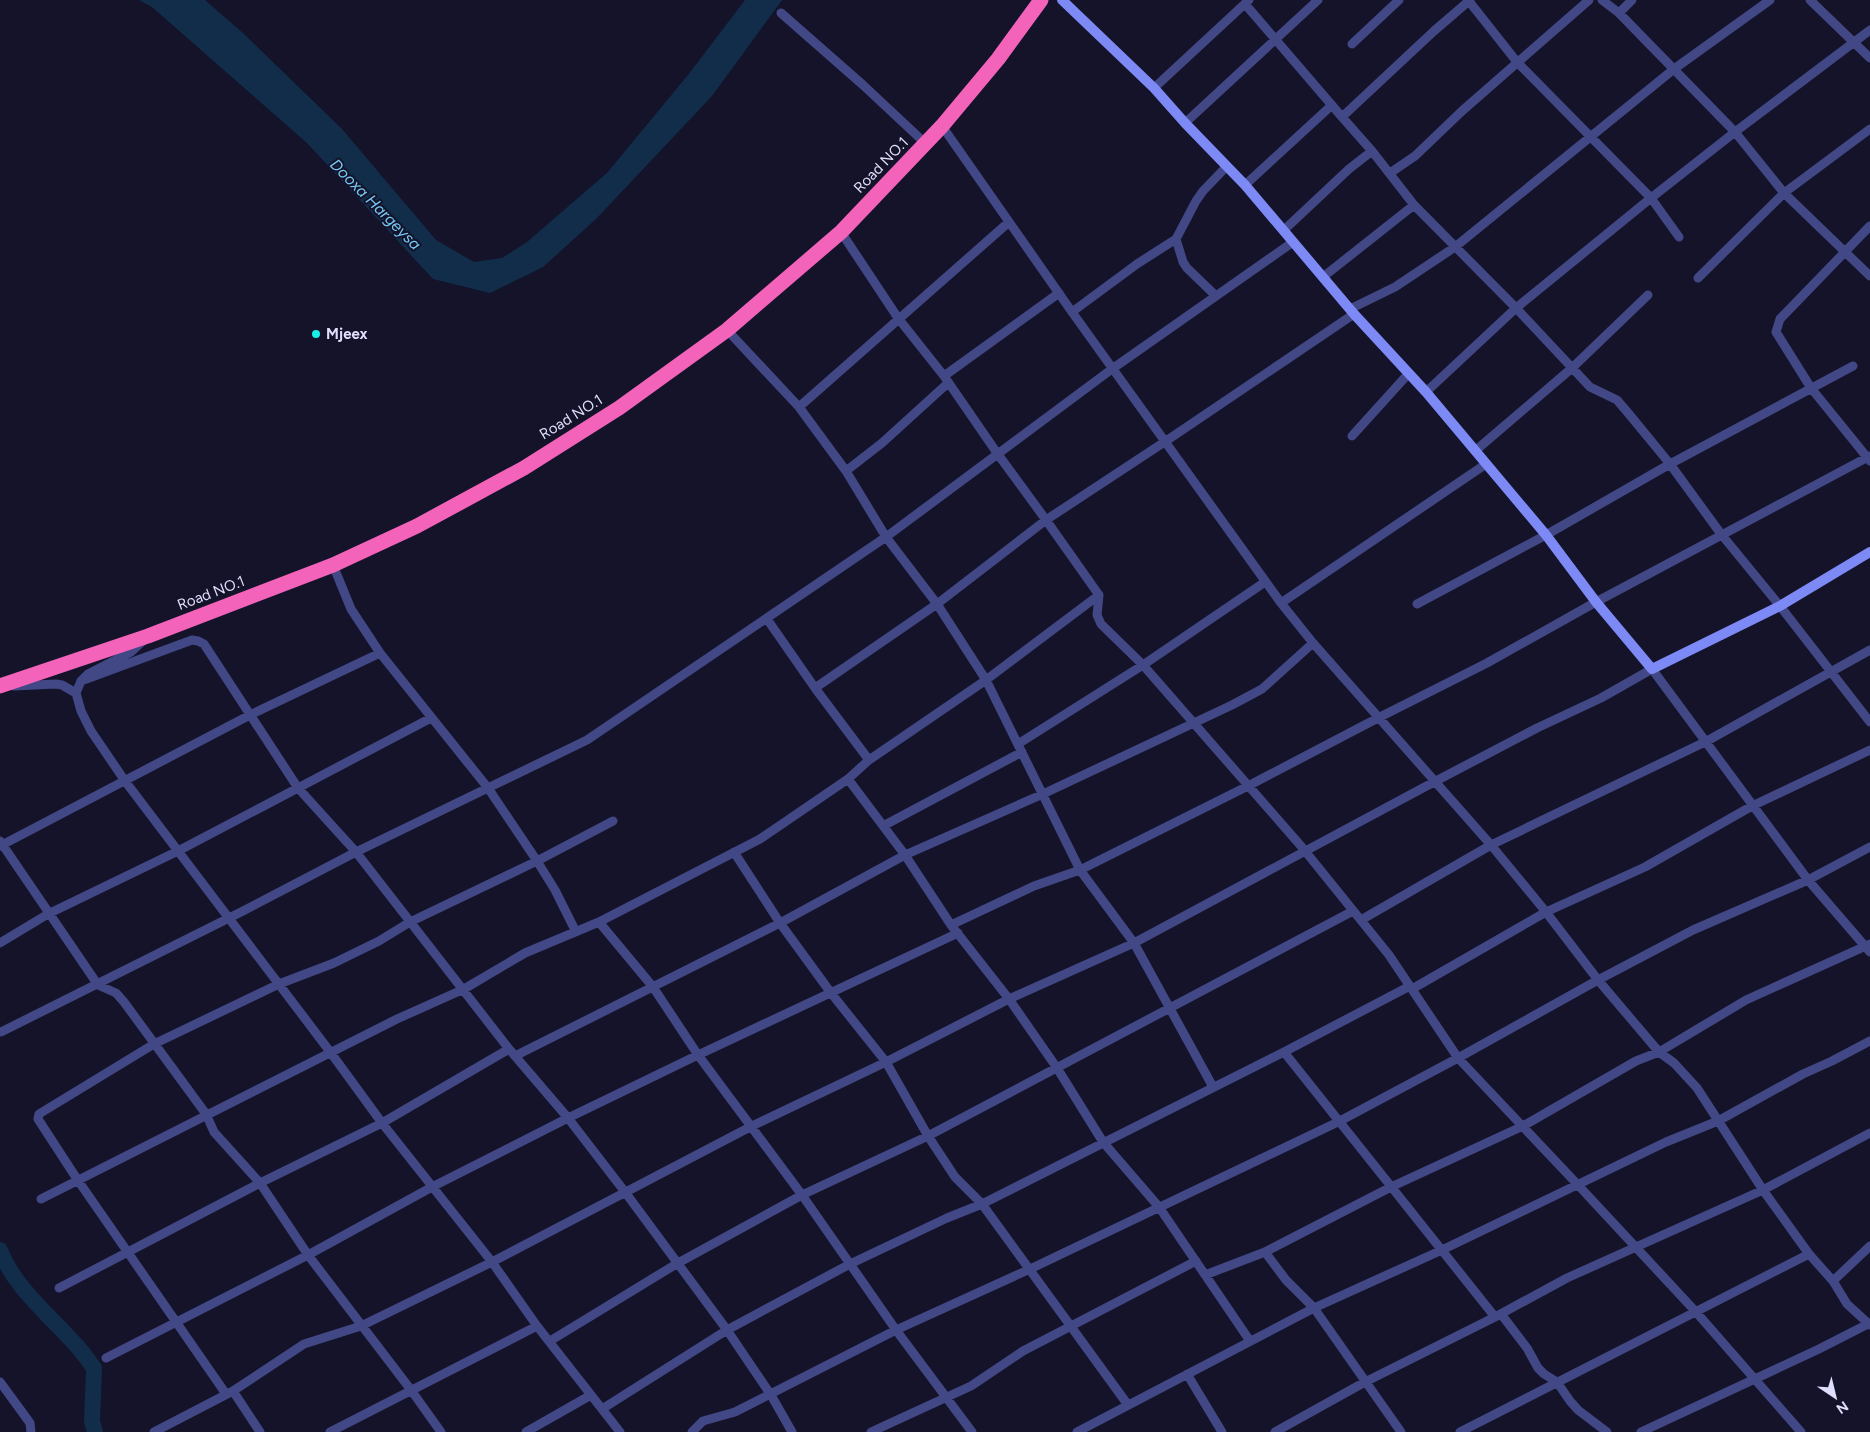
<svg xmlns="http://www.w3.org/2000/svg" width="1870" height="1432" font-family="Figtree,sans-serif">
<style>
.water{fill:#122d4a}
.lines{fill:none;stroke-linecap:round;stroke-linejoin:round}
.river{stroke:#122d4a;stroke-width:16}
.street{stroke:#424885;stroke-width:9}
.secondary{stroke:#7d89f5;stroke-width:10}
.highway{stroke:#f363ba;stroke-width:15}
.poi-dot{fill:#19eee9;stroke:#14132a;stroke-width:2}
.labels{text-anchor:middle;stroke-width:4;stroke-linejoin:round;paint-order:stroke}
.street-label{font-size:15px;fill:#dfdffd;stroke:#14132a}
.poi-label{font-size:15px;font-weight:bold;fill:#dfdffd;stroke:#14132a;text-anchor:start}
.water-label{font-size:16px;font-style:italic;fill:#75c9f5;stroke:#14132a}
</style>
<rect width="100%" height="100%" fill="#14132a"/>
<path class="water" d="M139,0H205L244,34L342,129L436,240L474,262L502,258L527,242L607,173L688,75L745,0H782L712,96L596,219L543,267L490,293L433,279L307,143L152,7Z"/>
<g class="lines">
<path class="river" d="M0,1250C14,1287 49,1315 75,1344C82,1351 88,1360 94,1368L92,1421L95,1432"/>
<path class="street" d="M1468,0L1517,62L1651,198L1679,237
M1602,0L1619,13L1735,132L1784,193L1870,276
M1810,0L1870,58
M1245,4L1342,117L1434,31L1470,0
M781,13L863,85L925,143
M1619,13L1632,0
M1352,44L1399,0
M1154,88L1249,0
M1342,117L1372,151
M1185,123L1318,0
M942,126L1072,312L1281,603L1313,643L1491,845L1546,912L1598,980L1659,1052L1674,1063L1697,1088L1763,1190L1809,1254L1833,1281L1847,1304L1870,1325
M1390,173L1415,156L1462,111L1589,0
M1245,185L1332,105
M1284,230L1349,169L1372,151L1414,205L1516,308L1590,387L1617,400L1629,414L1670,464L1721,534L1780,606L1870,722
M841,232L898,318L944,376L997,453L1046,520L1099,595L1097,615L1101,624L1143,665L1301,846L1389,955L1458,1058L1578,1185L1696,1312L1801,1432
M1176,239L1183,262L1187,268L1216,296
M1323,277L1414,205
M1698,278L1784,193L1870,129
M1350,309L1395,287L1455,247L1674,69L1770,0
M1072,312L1137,264L1176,239L1196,201L1203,191L1227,166
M727,330L799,407L846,471L886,537L937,604L986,680L1080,870L1134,943L1213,1087
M944,376L1059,293
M1426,392L1516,308L1651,198L1735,132L1870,30
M799,407L1009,222
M1352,436L1409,373
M1475,451L1572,368L1648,295
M1870,461L1811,388L1776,332L1780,319L1870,226
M846,471L882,443L948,383
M333,565L351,609L380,653L488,788L537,861L555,890L576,932
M1281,603L1486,464
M1417,604L1546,535L1670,464L1853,366
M767,619L815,688L869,760
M144,640L131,652L88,674L81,681L76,693L81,711L91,731L125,781L331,1053L382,1123L492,1262L537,1326L620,1432
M81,681L192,640L198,641L204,644L298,788L356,852L509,1049L568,1118L625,1192L727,1330L771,1395L792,1432
M14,686L56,684L62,685L76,693
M815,688L937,604L1046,520L1166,441L1354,314
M1018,744L1143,665L1265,582
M848,779L905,855L951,925L1009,999L1057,1068L1103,1142L1159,1207L1250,1341
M883,826L1022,752
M0,841L98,985L116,993L124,1002L206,1114L214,1132L260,1183L308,1255L411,1390L441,1432
M0,846L250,715L380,653
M734,852L780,923L831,993L886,1062L928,1136L955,1177L982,1204L1128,1405
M1361,920L1491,845L1707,741L1870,650
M599,922L653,987L698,1055L802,1195L896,1330L972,1432
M951,925L1034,886L1080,870L1248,786L1378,718L1487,663L1596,602L1870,456
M0,943L48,914L178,851L431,718
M1412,989L1546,912L1645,867L1752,806L1870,750
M1,1032L243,911L356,852L587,740L886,537L1112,369L1293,242
M1284,1052L1495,1317
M515,1056L780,923L905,855L1043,794L1232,705L1262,689L1313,643
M41,1199L397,1019L464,989L525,953L599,922L760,839L848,779L869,760L986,680L1099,595
M1265,1252L1286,1280L1314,1308L1401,1432
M1205,1275L1265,1252L1391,1187L1523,1126L1636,1061L1659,1052L1746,1000L1870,944
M1833,1281L1870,1246
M59,1288L260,1183L382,1123L509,1049
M1501,1314L1527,1348L1538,1368L1544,1374L1557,1382L1570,1401L1578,1410L1607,1432
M550,1341L678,1263L802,1195L928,1136L1353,911
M106,1358L308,1255L432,1187L568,1118L698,1055L958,933
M1187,1374L1222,1432
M0,1382L30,1423L31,1432
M233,1391L260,1432
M226,1394L77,1179L38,1119L39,1114L154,1044L279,984L334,963L379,941L410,922L537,861L613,821
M602,1409L727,1330L850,1264L947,1218L982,1204L1284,1052L1410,986
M154,1432L233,1391L304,1344L361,1326L492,1262L752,1126L886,1062L1009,999L1134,943L1434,782L1537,728L1601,698L1652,669L1808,880L1870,952
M330,1432L537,1326
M526,1432L591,1395
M692,1432L703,1421L735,1412L896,1330L1030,1269L1338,1122L1458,1058L1598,980L1693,930L1808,880L1870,847
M871,1432L971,1386L1023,1351L1196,1261
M1077,1432L1314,1308L1442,1250L1666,1142L1718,1121L1803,1074L1832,1061L1870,1041
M1275,1432L1365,1382L1495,1317L1567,1278L1763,1190L1870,1133
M1460,1432L1809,1254
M1641,1432L1819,1349L1870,1323"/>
<path class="secondary" d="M1062,0L1154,88L1185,123L1245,185L1354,314L1426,392L1546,535L1596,602L1652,669L1780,606L1870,552"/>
<path class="highway" d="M0,686L148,636L333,565L417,526L524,468L619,408L727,330L841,232L942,126L998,59L1041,0"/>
</g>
<circle class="poi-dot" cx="316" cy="334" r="5"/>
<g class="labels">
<g class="street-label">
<text transform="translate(881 165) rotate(-46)" y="5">Road NO.1</text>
<text transform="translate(571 417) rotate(-32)" y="5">Road NO.1</text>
<text transform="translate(211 593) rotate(-21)" y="5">Road NO.1</text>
</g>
<g class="poi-label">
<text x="326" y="339">Mjeex</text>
</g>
<g class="water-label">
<text transform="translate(376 204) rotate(45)" y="6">Dooxa Hargeysa</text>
</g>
</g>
<g transform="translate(1835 1397) rotate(145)" stroke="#14132a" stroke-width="4" paint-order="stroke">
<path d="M0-4L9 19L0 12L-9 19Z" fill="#dfdffd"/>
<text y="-8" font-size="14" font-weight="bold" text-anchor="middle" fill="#dfdffd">N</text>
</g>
</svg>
